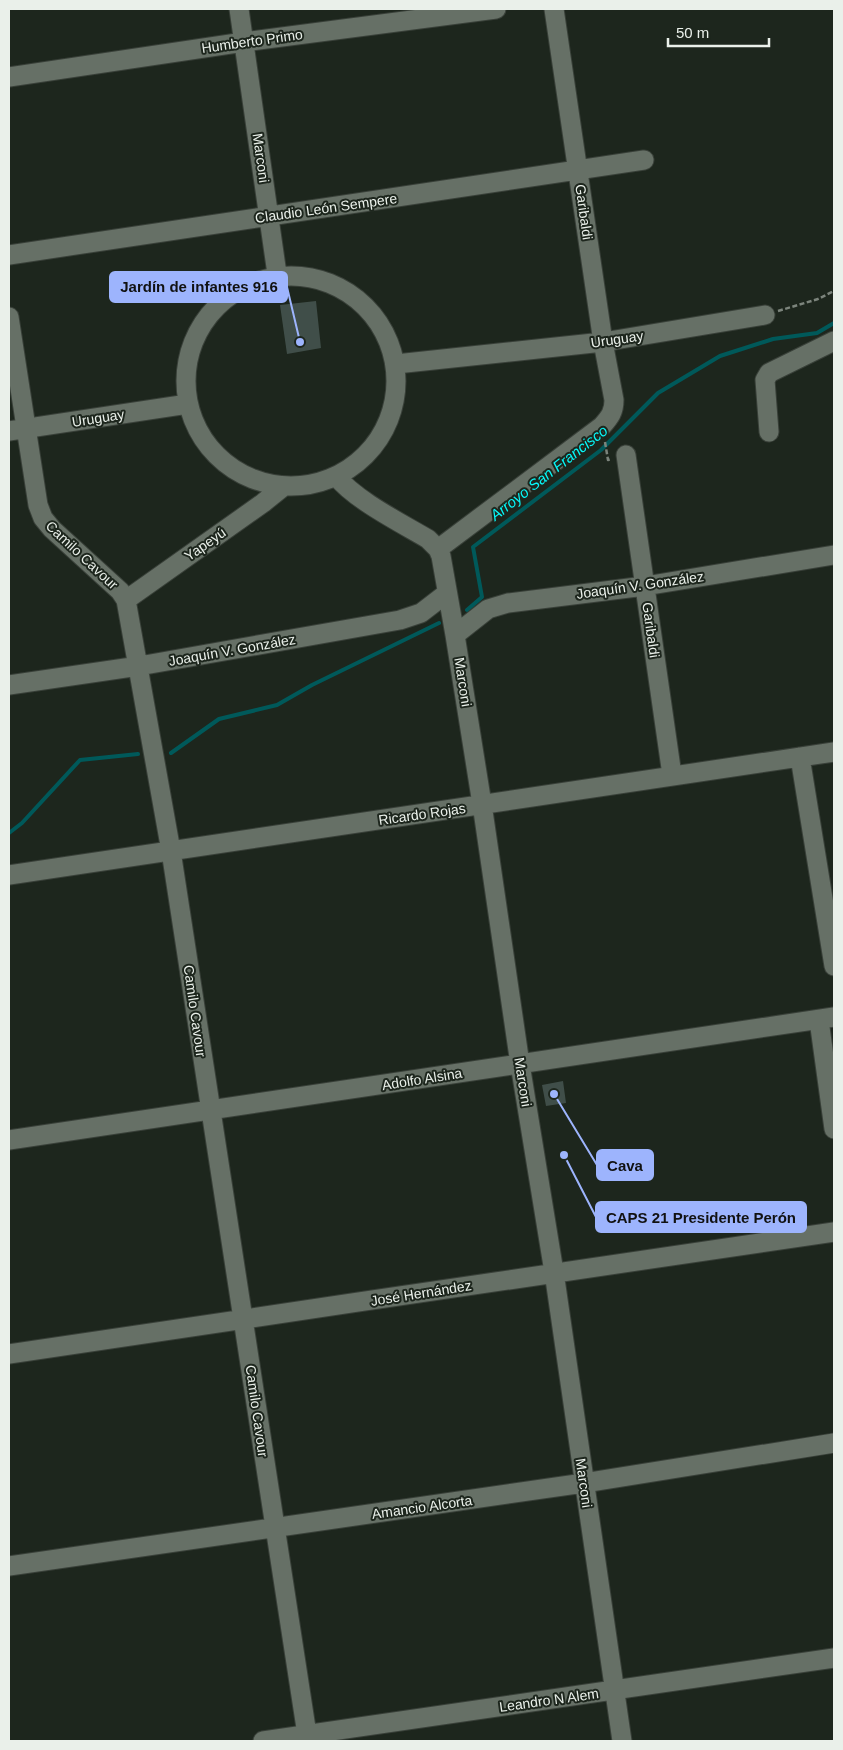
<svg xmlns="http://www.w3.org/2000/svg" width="843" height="1750" font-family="Helvetica,sans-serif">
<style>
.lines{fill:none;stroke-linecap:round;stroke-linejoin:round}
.stream{stroke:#00595a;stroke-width:4}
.building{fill:#404e49}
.minor-casing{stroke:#394039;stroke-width:21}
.path{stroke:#7c847c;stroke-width:2.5;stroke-dasharray:5 2.5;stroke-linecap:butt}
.minor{stroke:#667066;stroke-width:19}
.labels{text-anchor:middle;stroke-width:4;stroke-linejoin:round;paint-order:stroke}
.street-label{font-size:14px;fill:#eaf0ea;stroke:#1d261d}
.water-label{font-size:15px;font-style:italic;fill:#07f7f8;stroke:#1d261d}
.leader{fill:none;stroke:#9db4fd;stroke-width:2}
.callout-dot{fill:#9db4fd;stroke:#1d261d;stroke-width:2}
.callout{fill:#9db4fd;stroke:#9db4fd;stroke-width:2}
.callout-label{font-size:15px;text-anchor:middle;font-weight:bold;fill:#111}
</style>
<rect width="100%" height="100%" fill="#1d261d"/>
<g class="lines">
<path class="stream" d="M467,610L482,597L473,547L601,450L658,393L720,356L773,339L817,333L834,323
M171,753L219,719L277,705L312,685L439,623
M9,833L22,823L80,760L138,754"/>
</g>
<path class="building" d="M316,301L321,348L287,354L280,305Z
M563,1081L566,1103L546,1106L542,1085Z"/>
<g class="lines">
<g class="minor-casing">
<path id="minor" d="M239,9L277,274
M9,77L244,42L496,9
M9,255L644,160
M186 381a105 105 0 1 1 210 0a105 105 0 1 1-210 0Z
M9,317L38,505L43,518L52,529L120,591L126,600L171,851L308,1741
M396,364L603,342L765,315
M9,431L188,404
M769,432L765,380L769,373L834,341
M626,455L672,775
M336,476C355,500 401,523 428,539L438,549L441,556L455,635L482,804L520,1064L554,1272L622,1741
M438,549L602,426C610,417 614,412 614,400L603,342L554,9
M126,600L263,503L284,486
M455,635L488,609L508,603L645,586L834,555
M9,685L139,666L400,620L421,613L447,593
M800,757L834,966
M9,875L834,752
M819,1020L834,1129
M9,1140L834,1017
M9,1354C284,1314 559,1271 834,1232
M9,1566L584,1483L834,1443
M263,1741L834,1658"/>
</g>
<path class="path" d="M778,311L818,299L834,291
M605,442L608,460L612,459"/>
<use href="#minor" class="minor"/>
</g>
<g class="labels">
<g class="street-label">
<text transform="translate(252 41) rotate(-8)" y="5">Humberto Primo</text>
<text transform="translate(261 158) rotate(82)" y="5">Marconi</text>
<text transform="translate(326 208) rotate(-8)" y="5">Claudio León Sempere</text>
<text transform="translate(584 212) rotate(82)" y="5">Garibaldi</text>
<text transform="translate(617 339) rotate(-8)" y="5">Uruguay</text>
<text transform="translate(98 418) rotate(-9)" y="5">Uruguay</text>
<text transform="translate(205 544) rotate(-35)" y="5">Yapeyú</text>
<text transform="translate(82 555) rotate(43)" y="5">Camilo Cavour</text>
<text transform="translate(640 585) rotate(-8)" y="5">Joaquín V. González</text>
<text transform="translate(651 630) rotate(82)" y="5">Garibaldi</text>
<text transform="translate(232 650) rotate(-10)" y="5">Joaquín V. González</text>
<text transform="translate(463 682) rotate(81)" y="5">Marconi</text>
<text transform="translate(422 814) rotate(-8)" y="5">Ricardo Rojas</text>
<text transform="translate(195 1011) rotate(82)" y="5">Camilo Cavour</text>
<text transform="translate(422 1079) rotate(-9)" y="5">Adolfo Alsina</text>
<text transform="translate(523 1082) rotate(81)" y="5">Marconi</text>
<text transform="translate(421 1293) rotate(-9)" y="5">José Hernández</text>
<text transform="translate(257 1411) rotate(82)" y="5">Camilo Cavour</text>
<text transform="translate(584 1483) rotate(82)" y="5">Marconi</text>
<text transform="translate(422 1507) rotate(-8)" y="5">Amancio Alcorta</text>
<text transform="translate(549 1700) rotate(-8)" y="5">Leandro N Alem</text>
</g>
<g class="water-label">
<text transform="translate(549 473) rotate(-38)" y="5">Arroyo San Francisco</text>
</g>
</g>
<path class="leader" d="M300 342L287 287M554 1094L597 1165M564 1155L596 1217"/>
<g class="callout-dot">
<circle cx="300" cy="342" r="5"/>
<circle cx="554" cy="1094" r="5"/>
<circle cx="564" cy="1155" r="5"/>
</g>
<g class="callout">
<rect x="110" y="272" width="177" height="30" rx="5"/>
<rect x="597" y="1150" width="56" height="30" rx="5"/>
<rect x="596" y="1202" width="210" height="30" rx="5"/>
</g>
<g class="callout-label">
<text x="199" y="292">Jardín de infantes 916</text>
<text x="625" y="1171">Cava</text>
<text x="701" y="1223">CAPS 21 Presidente Perón</text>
</g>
<rect width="843" height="1750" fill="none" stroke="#eaf0ea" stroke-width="20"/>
<path d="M668 38v8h101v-8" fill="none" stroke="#eaf0ea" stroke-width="2.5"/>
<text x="676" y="38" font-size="15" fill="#eaf0ea" stroke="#1d261d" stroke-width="4" paint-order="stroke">50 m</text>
</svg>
